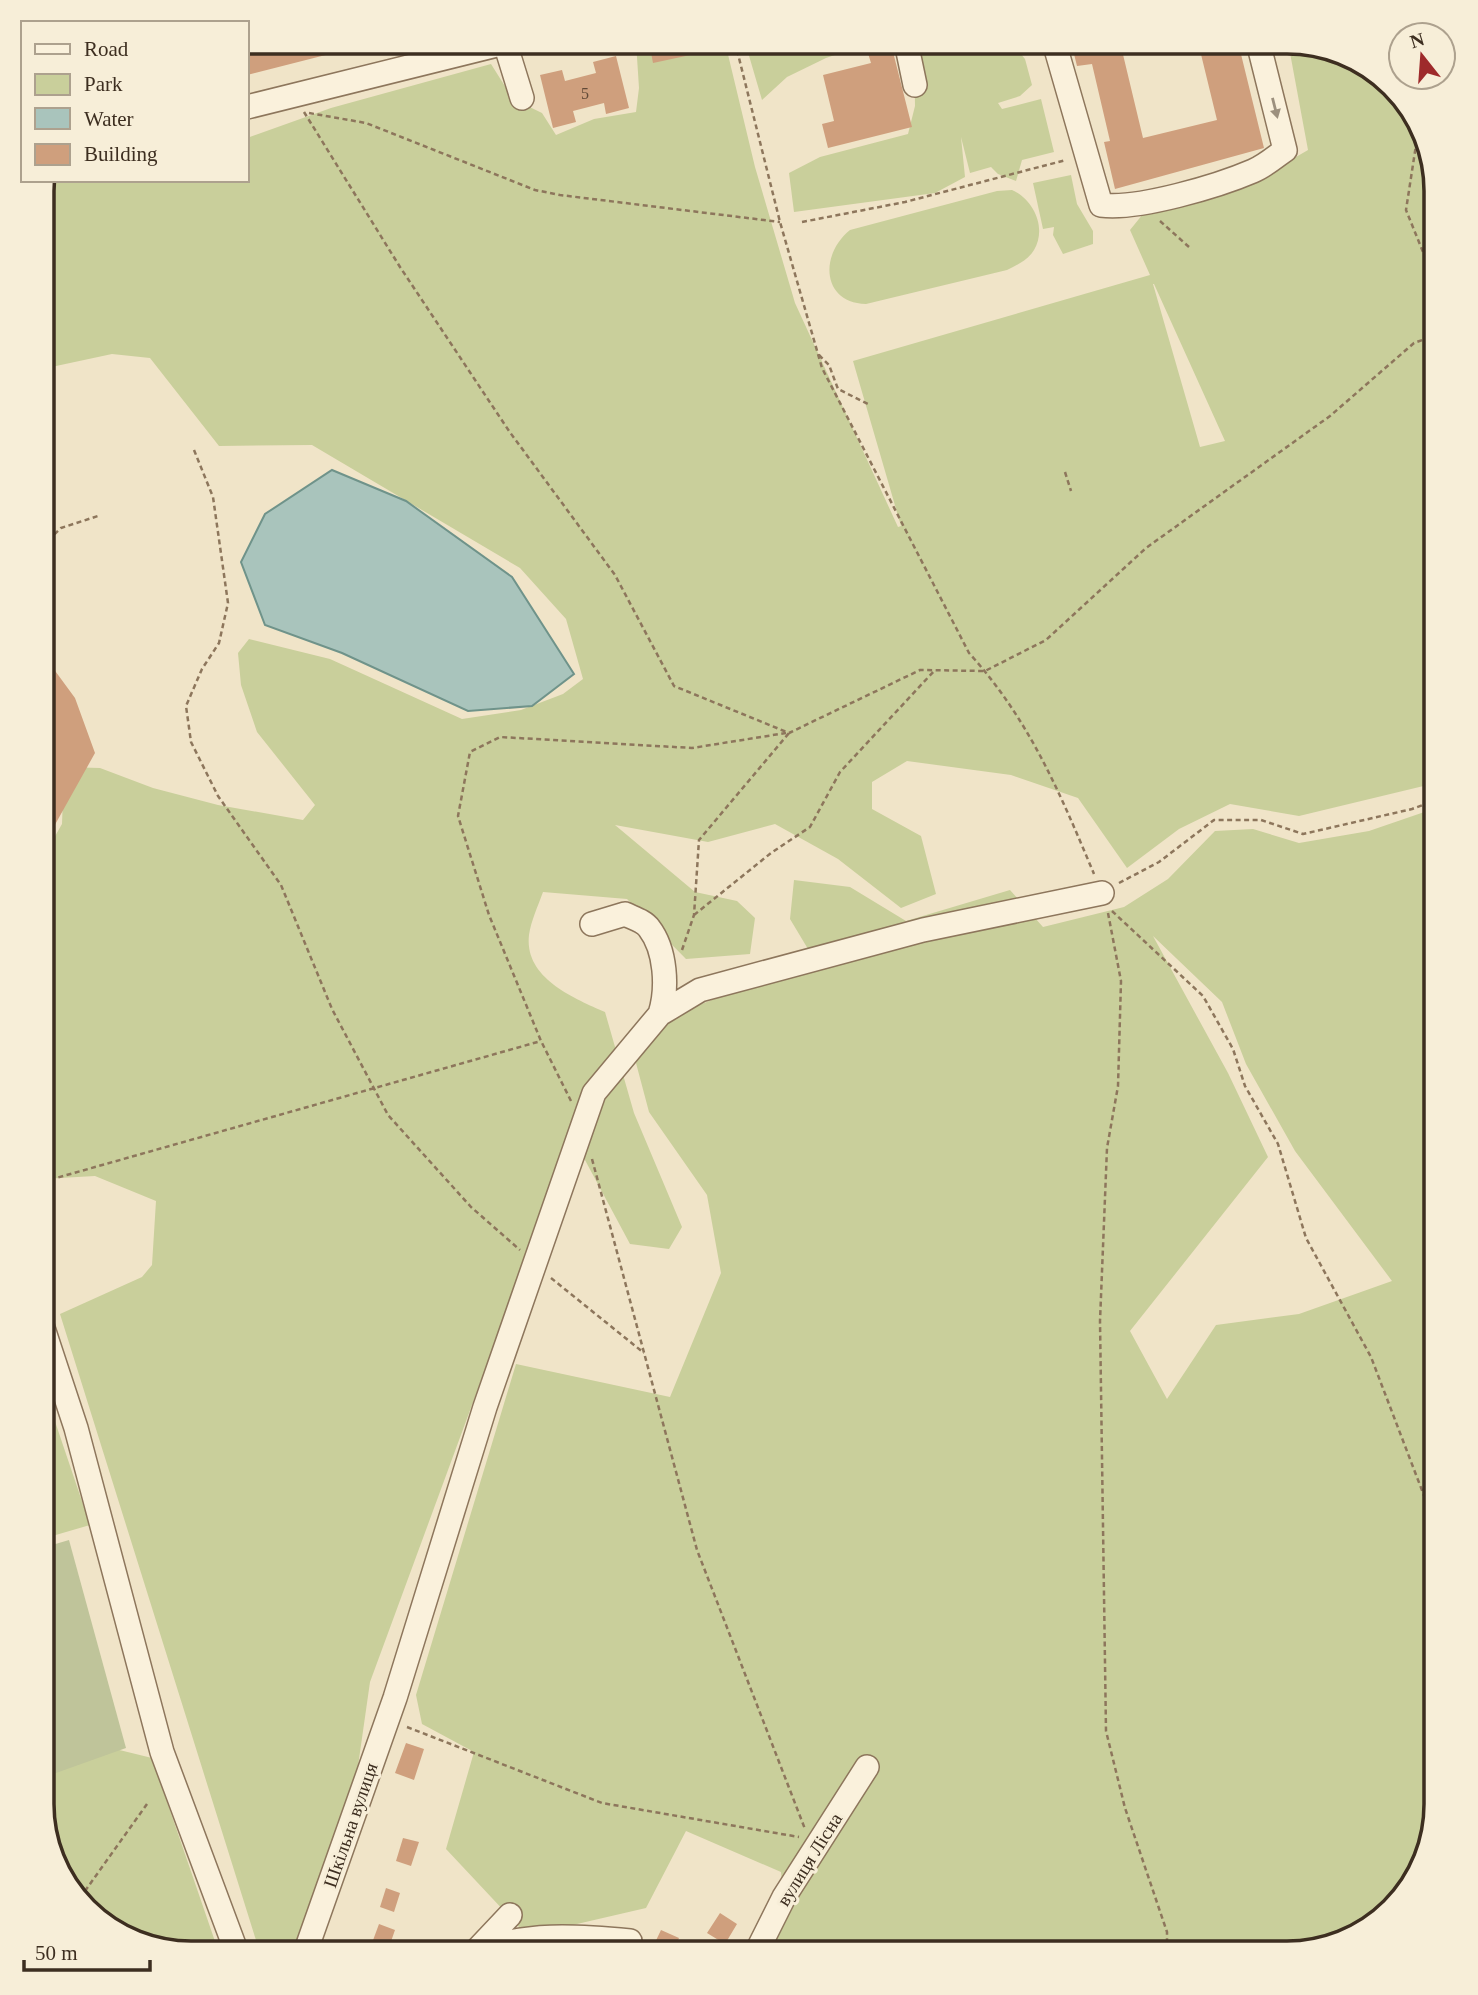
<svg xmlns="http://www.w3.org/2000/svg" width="1478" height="1995" font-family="'Times New Roman',serif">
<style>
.green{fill:#c9cf9b;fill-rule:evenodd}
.cemetery{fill:#bfc49a}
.water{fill:#a9c4bc;stroke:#6f938a;stroke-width:2}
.building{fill:#cf9f7d}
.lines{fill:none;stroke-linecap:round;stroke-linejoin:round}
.minor-casing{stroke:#8d765c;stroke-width:26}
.path{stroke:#8d765c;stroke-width:2.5;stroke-dasharray:5 3.5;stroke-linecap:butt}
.minor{stroke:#faf1dc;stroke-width:23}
.oneway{fill:#9c907e}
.labels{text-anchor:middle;stroke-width:6;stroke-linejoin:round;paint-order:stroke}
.number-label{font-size:16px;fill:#624a37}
.street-label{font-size:19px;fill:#3d2e20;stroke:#f7eed8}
.rim{fill:none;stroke:#3d2e20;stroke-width:3.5}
</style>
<rect width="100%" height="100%" fill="#f0e4c8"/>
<path class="green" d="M636,42H725L755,167L795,303L898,527L901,526L853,361L1150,275L1130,230L1147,209L1272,171L1308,150L1288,42L1362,62L1411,109L1436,191V783L1299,816L1230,804L1179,829L1127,868L1078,798L1011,775L907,761L872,782V809L921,836L936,894L901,908L838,859L775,824L708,842L615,825L695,892L737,901L755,918L750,954L686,959L627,899L543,892C538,906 531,921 529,935C524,978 574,998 605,1012L634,1113L682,1227L669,1249L630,1244L578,1147L483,1375L370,1682L351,1815L299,1953H260L60,1314L142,1277L152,1265L156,1201L95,1176L42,1179V859L62,824L64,767L100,768L153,788L218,805L303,820L315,805L257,732L241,685L238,653L249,639L330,659L462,719L521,710L563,694L583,679L566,619L520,568L312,445L219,446L150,358L112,354L42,369V184L61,180H247V138L331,108L491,64L513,99L542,113L556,135L594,119L636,112L639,88ZM1153,284H1154L1225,441L1200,447Z
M745,42H873L826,58L787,77L762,100Z
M914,42H1011L1025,59L1032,85L1020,96L998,103L1002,109L1041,99L1054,152L1022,160L1016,181L998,174L991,167L970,173L961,137L965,177L935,193L794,212L789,173L820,157L908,134L915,106Z
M1071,175L1077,204L1093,231V244L1063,254L1053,235L1054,227L1043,229L1033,183Z
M1012,190C1034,200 1047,228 1034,250C1028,260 1017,265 1007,270L866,304C822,303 819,255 850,230L997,191Z
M1436,808V1804L1416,1878L1369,1928L1287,1953H768L785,1916L781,1872L686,1831L646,1908L564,1927L520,1928L446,1849L474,1752L422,1724L416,1695L516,1364L670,1397L721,1273L707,1195L649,1112L636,1063L657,1022L814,959L790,919L794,880L850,887L906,921L1010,890L1043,927L1124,907L1168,879L1215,831L1253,829L1299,843L1369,831ZM1153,936L1222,1002L1246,1064L1295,1151L1392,1281L1299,1314L1216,1325L1167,1399L1130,1331L1268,1157L1228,1073Z
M42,1383L90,1525L42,1539Z
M99,1745L152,1758L219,1953H191L117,1933L67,1886L42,1804V1757Z"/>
<path class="cemetery" d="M69,1540L126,1748L42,1778V1548Z"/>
<path class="water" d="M332,470L406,501L512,577L574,674L532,706L468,711L342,653L265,625L241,562L265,514Z"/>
<path class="building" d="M247,42H357V47L247,75Z
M649,42H722L723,48L653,63Z
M1071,42H1120L1143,138L1217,120L1198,42H1238L1264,148L1115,189L1104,142L1110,141L1092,64L1077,66Z
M891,44L912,127L828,148L822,124L834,121L823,75L871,63L867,50Z
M616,56L629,108L606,114L604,103L573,111L576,122L553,128L540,75L562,70L565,81L596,73L593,62Z
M42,653L75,698L95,753L42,848Z
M406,1743L424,1749L414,1780L395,1773Z
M403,1838L419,1842L411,1866L396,1861Z
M386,1888L400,1893L394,1912L380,1907Z
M720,1913L737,1924L725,1944L707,1933Z
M379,1924L395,1930L388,1950L372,1943Z
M661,1930L679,1938L672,1953H650Z"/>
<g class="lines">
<g class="minor-casing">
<path id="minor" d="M906,42L915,85
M1054,42L1101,205C1138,210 1218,186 1253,171C1265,166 1275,157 1285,150L1258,42
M505,43L522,98
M247,107L509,42
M592,924L625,914C633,918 644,921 649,928C666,950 668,988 660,1014L700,990L923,930L1102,893
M42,1325L76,1428L162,1752L237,1953
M476,1951L510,1915
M305,1953L395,1698L485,1407L594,1093L660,1014
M474,1953C523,1932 578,1936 630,1941
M756,1953L784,1897L867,1767"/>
</g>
<path class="path" d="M735,42L780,222L822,368L969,653C1029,719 1060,793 1094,874
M1402,100L1416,145L1406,210L1436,284
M304,112L400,267L509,431L615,575L674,686L789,733L920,670L985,671L1046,640L1146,548L1330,416L1414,343L1436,335
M309,113L366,123L535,190L560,195L780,222
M1160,221L1189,247
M802,222L905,202L1066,160
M819,355L829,365L838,389L870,405
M194,450L213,497L228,603L219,643L202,669L186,706L191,742L218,796L281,885L332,1009L388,1115L471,1207L520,1250
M1065,472L1071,491
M42,546L61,528L98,516
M1119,883L1159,862L1214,820H1261L1303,834L1412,809L1436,800
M1112,911L1203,996L1233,1049L1245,1086L1278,1144L1306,1238L1371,1357L1436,1527
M1108,913L1121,981L1118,1086L1107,1148L1100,1321L1106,1731L1125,1808L1167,1932V1953
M694,915L771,853L810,827L840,772L935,670
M682,950L694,915L699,840L789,733
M571,1101L541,1041L489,915L458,816L470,752L500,737L692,748L786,733
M592,1159L697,1550L805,1829
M42,1182L541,1041
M551,1278L644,1353
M407,1727L602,1803L799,1837
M80,1898L147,1804"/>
<use href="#minor" class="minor"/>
</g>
<defs><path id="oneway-solid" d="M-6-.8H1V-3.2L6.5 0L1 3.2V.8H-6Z" transform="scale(1.75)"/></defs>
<use class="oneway" href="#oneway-solid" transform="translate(1275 108) rotate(76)"/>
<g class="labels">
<g class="number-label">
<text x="585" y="99">5</text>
</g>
<g class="street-label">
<text transform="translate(350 1825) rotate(-71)" y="7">Шкільна вулиця</text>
<text transform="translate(809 1859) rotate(-58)" y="7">вулиця Лісна</text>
</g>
</g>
<path d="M0 0H1478V1995H0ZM191 54H1287A137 137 0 0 1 1424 191V1804A137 137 0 0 1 1287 1941H191A137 137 0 0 1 54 1804V191A137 137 0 0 1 191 54Z" fill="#f7eed8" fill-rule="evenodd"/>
<path class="rim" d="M191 54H1287A137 137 0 0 1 1424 191V1804A137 137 0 0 1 1287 1941H191A137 137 0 0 1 54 1804V191A137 137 0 0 1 191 54Z"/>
<rect x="21" y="21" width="228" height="161" fill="#f7eed8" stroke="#ada18e" stroke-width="2"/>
<rect x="35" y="44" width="35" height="10" fill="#faf1dc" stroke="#ada18e" stroke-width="2"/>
<text x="84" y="56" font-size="21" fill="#3d2e20">Road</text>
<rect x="35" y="74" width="35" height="21" fill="#c9cf9b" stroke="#ada18e" stroke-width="2"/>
<text x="84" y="91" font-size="21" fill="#3d2e20">Park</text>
<rect x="35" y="108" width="35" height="21" fill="#a9c4bc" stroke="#ada18e" stroke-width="2"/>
<text x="84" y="126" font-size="21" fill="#3d2e20">Water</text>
<rect x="35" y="144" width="35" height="21" fill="#cf9f7d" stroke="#ada18e" stroke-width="2"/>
<text x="84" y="161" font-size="21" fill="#3d2e20">Building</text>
<g transform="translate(1422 56) rotate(343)"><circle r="33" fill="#f7eed8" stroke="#ada18e" stroke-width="2"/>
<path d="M0-5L12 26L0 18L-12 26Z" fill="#9e2a2b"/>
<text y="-10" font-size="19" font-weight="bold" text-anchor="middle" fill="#3d2e20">N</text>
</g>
<path d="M24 1960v10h126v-10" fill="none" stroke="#3d2e20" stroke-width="3.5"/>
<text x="35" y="1960" font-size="21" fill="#3d2e20" stroke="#f7eed8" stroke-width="5" paint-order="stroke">50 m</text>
</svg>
